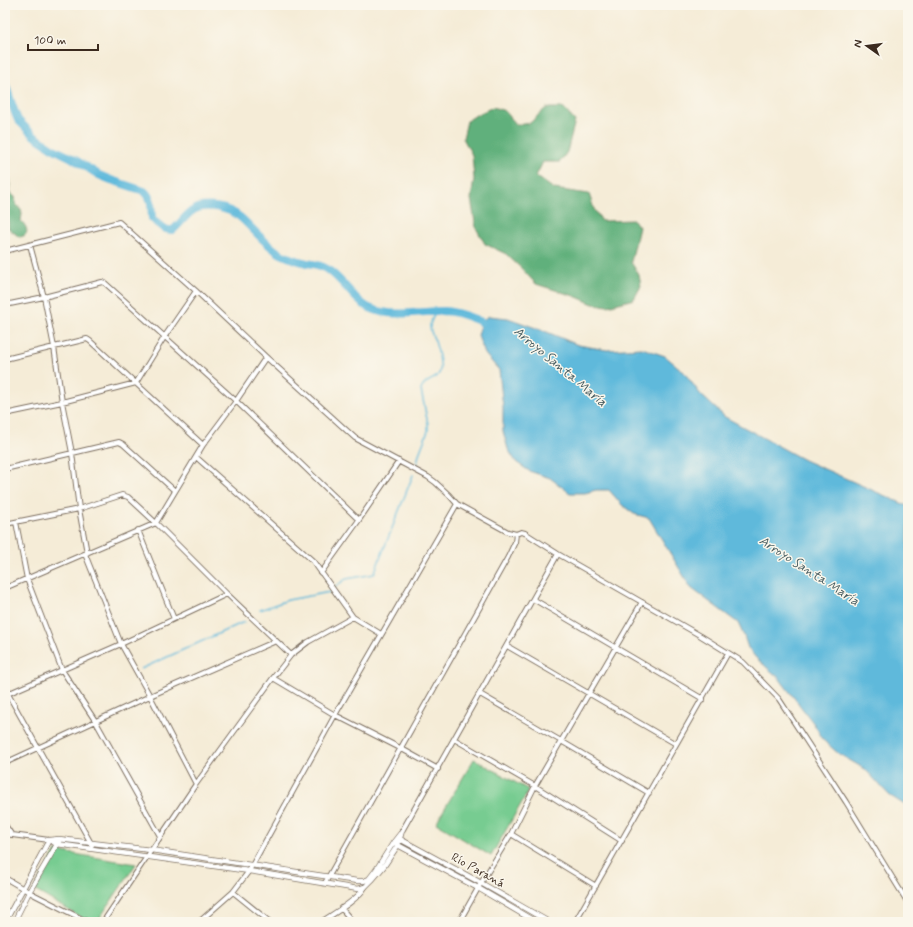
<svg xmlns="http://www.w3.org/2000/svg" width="913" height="927" font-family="Mynerve,sans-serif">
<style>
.green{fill:#77cc91;stroke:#597b58}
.forest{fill:#61b07b;stroke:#4e6d4c}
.water{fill:#5eb9db;stroke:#4c727c}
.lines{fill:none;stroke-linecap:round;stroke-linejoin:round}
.stream{stroke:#5eb9db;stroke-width:1.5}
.river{stroke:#5eb9db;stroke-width:8}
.minor-casing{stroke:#7c6e5f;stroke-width:6}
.tertiary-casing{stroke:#7c6e5f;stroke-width:6}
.minor{stroke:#fff;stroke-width:4}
.tertiary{stroke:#fff;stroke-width:4.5}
.labels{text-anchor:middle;stroke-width:3;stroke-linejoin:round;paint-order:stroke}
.street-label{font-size:12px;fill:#3b2a1e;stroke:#fbf7ec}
.water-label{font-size:13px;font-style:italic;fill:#475c60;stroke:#fbf7ec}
</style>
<rect width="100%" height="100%" fill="#fbf7ec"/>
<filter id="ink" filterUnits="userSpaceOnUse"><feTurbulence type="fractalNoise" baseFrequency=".025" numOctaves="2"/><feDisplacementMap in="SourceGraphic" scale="8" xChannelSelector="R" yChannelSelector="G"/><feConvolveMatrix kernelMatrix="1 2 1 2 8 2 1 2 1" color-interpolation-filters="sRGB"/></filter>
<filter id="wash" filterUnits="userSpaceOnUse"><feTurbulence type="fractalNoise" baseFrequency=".012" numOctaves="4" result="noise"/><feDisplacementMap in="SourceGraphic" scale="16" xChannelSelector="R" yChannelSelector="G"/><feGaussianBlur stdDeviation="0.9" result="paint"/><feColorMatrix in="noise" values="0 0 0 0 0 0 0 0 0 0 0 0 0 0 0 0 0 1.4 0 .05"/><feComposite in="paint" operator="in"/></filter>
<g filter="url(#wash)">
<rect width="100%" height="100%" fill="#f5ecd7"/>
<path class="green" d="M474,759L529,790L491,856L436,823Z
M56,851L136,864L97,922H89L34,890Z"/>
<path class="forest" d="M493,107L505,111L517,125L530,123L546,108H563L575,121L567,152L560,162H543L536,176L554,189L589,194L594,209L602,221L634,220L639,227L631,262L639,275L641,286L634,299L608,306L593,304L574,296L536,284L522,269L506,254L485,244L476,228L471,199L474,179L472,155L463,138L467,121L476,115Z
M5,171C12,176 10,185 9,192L15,197L16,204L21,210L22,214L21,221C27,226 31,236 19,237C15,233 11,231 8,228V220L5,218Z"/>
<path class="water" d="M489,316L508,318L547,332L578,345L607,350L642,348L665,356L683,371L701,395L725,417L804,460L908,506V807L889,795L865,769L839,754L824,741L814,724L779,678L756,658L748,648L744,636L738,623L691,588L649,518L634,514L622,505L609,490H596L585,493H570L550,478L529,471L516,462L508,449L503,431V407L499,370L485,354L478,336L481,321Z"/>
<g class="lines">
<path class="stream" d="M417,464L419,454L428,431V424L421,390C425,378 438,381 440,371C442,364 437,348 435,341C433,337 430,331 430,326C430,321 434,316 436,312
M335,587L346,579L374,574L413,475
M260,610L288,600L330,592
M141,669L244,622"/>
<path class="river" d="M5,83L15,113L18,120L34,136L52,148L72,158L99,175L111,180L144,191C153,198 151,208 152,218C157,224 165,231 173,230C180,224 185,216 192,211C205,202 229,208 240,217C255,230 264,244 281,254C289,258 298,261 307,263C314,264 321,265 327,269C342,278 356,304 372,309C395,318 420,311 444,311C460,312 476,319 490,326"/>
</g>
</g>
<g filter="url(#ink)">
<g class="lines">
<g class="minor-casing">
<path id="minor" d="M30,245L44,297L54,347L62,402L72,453L79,509L87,553
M5,251L119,222L196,291L266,357L355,438L428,477L435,482L449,495L457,504L508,532L516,534L521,532L525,533L558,554L701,636L743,662L779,699L846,802L908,903
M5,305L44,297L102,282L105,283L236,401L359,520
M5,359L87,339L90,341L203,445
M5,414L62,402L136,383L165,336L196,291
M196,457L313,561L353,617L381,634
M5,469L119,442L123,444L175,491
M16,522L27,579L62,670L96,722L160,836
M5,524L79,509L122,495L128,497L156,523L227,594L291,655
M138,530L174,619
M85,554L121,644L150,696L196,784
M321,573L359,520L399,461
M5,588L156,523L203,445L236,401L266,357
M533,599L703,699
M507,646L676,744
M273,678L335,715L400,748L438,769
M5,687L8,694L92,845
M480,694L561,741L649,793
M5,695L121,644L227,594
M454,739L535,786L622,841
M5,763L150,696L276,641
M5,825L11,834
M402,831L558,554
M5,834L49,840
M511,834L596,886
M5,878L29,892L88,922
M325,883L508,557L515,542L516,534
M233,892L270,922
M341,908L353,922
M103,922L196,784L273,678L291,655L308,642L353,617
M199,922L233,892L249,871L335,715L457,504
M321,922C333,914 359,899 365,887
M459,922L481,883L511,834L535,786L642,602
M575,922L728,653"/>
</g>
<g class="tertiary-casing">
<path id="tertiary" d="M398,838L481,883L549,922
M49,840L57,844L249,871L358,889L365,887L372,880L384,866L398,845L402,831
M49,840L59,839L151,850L357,881H364L369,879L376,870L393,843L400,834
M396,844L478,888L536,922
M5,922L49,840
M14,922L29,892L59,841"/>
</g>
<use href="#minor" class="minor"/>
<use href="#tertiary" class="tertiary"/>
</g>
</g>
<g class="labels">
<g class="street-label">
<text transform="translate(478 870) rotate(29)" y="4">Río Paraná</text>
</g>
<g class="water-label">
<text transform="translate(561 366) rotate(40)" y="5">Arroyo Santa María</text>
<text transform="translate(810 570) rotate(33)" y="5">Arroyo Santa María</text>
</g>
</g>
<rect width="913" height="927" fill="none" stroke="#fbf7ec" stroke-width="20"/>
<g transform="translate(867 46) rotate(284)" stroke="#fbf7ec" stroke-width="3" paint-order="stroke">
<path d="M0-3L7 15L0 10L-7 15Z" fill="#3b2a1e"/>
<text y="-6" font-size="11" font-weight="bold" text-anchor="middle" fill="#3b2a1e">N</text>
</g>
<path d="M28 44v6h70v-6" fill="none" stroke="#3b2a1e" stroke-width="2"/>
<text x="34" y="44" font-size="12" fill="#3b2a1e" stroke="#fbf7ec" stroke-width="3" paint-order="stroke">100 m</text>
</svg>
